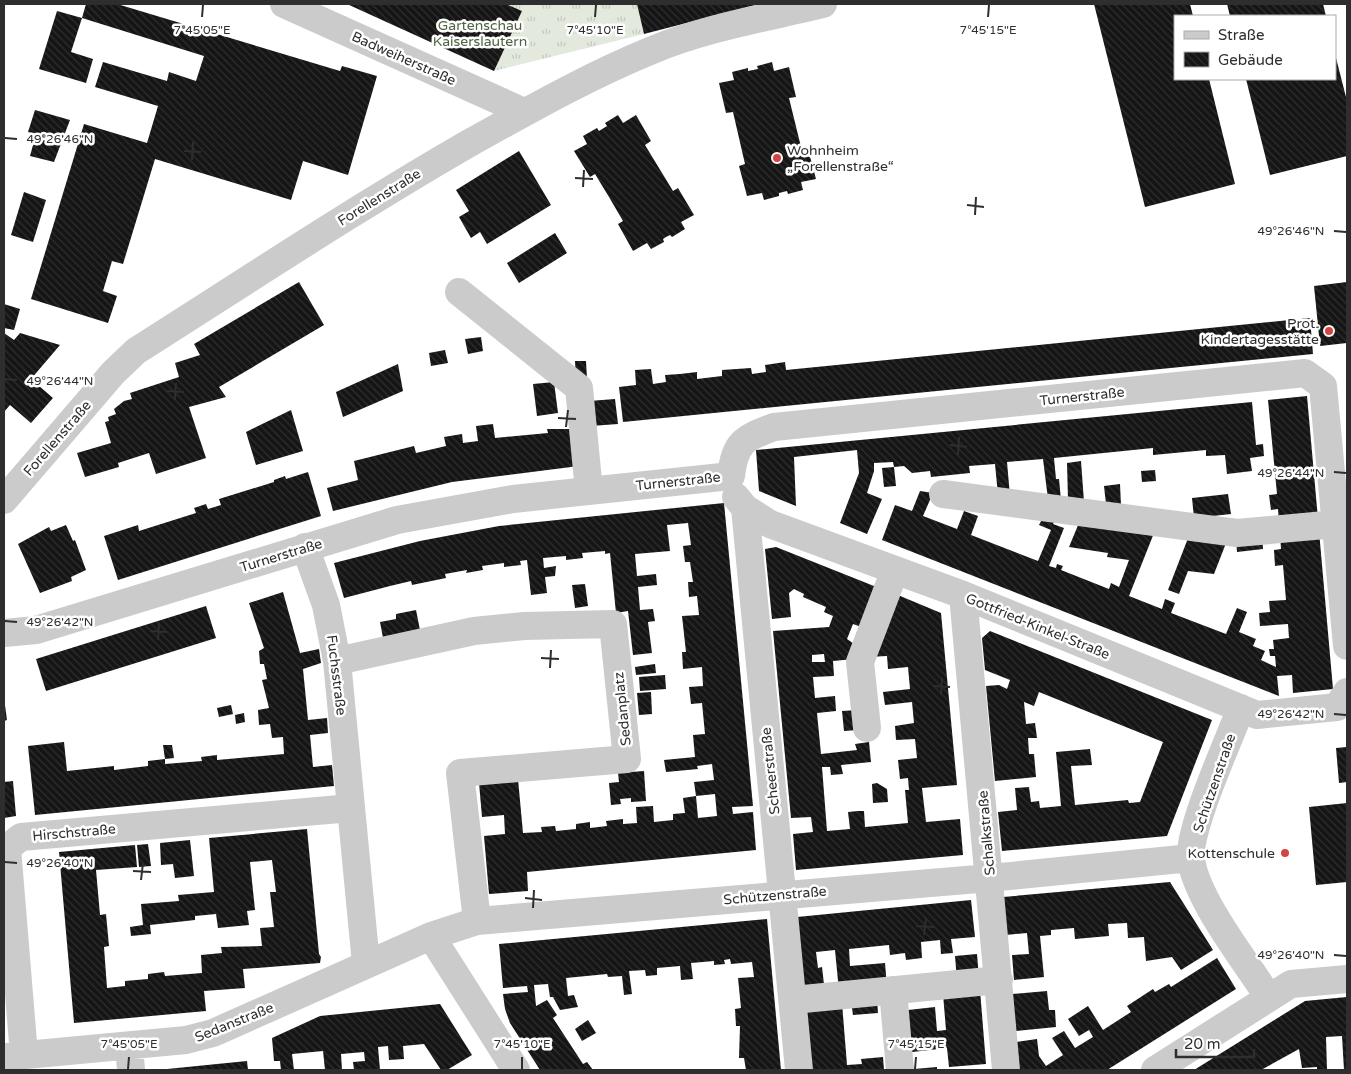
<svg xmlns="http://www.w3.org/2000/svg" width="1351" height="1074" font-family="'Varela Round',sans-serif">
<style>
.grass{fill:url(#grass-tufts)}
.building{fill:url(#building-back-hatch);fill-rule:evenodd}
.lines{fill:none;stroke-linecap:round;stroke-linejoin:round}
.minor{stroke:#cbcbcb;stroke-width:28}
.ticks{fill:none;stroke:#2e2e2e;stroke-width:2}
.poi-dot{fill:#d34542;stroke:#fff;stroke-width:2}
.labels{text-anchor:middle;stroke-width:5;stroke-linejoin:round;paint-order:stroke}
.park-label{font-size:14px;fill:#4e6540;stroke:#fff}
.street-label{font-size:14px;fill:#2e2e2e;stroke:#fff}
.poi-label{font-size:14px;fill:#2e2e2e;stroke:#fff;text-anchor:end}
.ticks-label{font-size:12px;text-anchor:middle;fill:#2e2e2e;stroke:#fff;stroke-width:5;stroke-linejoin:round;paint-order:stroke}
</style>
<defs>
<pattern id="grass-tufts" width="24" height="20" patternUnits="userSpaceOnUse" patternTransform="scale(1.25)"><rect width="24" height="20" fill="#e3eadd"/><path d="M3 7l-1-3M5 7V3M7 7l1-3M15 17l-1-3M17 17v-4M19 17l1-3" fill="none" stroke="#c3c9be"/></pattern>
<pattern id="building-back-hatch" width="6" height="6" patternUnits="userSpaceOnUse" patternTransform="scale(1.25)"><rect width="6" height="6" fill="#151515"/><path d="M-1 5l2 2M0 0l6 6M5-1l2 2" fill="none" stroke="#2f2f2f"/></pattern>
</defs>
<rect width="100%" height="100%" fill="#fff"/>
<path class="grass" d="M347,4H637L644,34L494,71Z"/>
<path class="building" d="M86,4H117L340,71L342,66L377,76L348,175L303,161L291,200L155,159L123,264L112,261L103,291L117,296L108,323L31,299L84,124L147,143L158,106L95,87L103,62L167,81L169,72L196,81L204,56L82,18Z
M347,4H506L522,11L494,71Z
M637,4H760L644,34Z
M1094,4H1190L1193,16H1175V79H1209L1235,184L1145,207Z
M1227,4H1323L1326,16H1230Z
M57,11L82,18L71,52L93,59L86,83L39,69Z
M1335,54L1347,101V156L1270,175L1246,79H1335Z
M772,62L774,71L789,67L796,97L789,98L802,151L808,149L816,179L801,182L803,190L788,194L787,191L779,193V196L764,200L762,193L747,196L739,166L745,164L733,112L726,113L719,83L734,80L732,72L748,68V71L758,69L757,66Z
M35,110L70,120L54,162L30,156L36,134L28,132Z
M618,115L623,123L636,115L651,141L645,145L673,191L678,188L694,215L681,222L685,229L672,237L670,235L666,237L663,239L664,242L651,249L647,243L633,251L618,224L623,221L609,197L595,174L590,177L574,151L587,144L583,136L597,128L599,131L607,126L605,123Z
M519,151L551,205L487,244L480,232L471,238L459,217L469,211L456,190Z
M24,192L46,200L33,242L11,235Z
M555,233L567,253L519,283L507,263Z
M299,282L324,325L219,387L226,397L189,407L206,458L156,474L149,453L118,463L119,467L85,477L77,453L111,443L105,422L109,421L108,417L116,414L114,409L124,401L132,399L130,393L179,377L175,363L200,355L194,344Z
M1347,282V343L1320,346L1314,286Z
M4,304L20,309L14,330L4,328Z
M1310,318L1313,354L623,422L619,387L636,385L635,370L651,369L653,384L666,382L665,375L680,374L697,372V379L722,376V370L751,368L752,374L766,372L765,365L785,362L786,370Z
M4,333L14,340L20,333L60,345L31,379L53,398L31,423L10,405L4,412Z
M481,337L483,351L468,354L465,339Z
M445,350L448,363L431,366L429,353Z
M575,361H586L587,379L576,380Z
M398,364L403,391L343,417L336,392Z
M554,382L558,413L537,416L533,384Z
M1307,396L1318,519L1279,523L1278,509L1271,510L1269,495L1277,494L1268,400Z
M615,399L618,424L591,426L589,401Z
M1252,402L1256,445L1263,444L1264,456L1250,458L1252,471L1227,474L1225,455L1206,456V450L1153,455V448L1054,458L1056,479H1059L1061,500L1048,499L1043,459L1007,462L1010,496L998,495L995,464L969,466L970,473L931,477L930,471L912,473L904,466L894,467L893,462L874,463V471L867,493L882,499L867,534L840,523L859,473L857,450L794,457L796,506L759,491L756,450Z
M291,410L303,451L256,465L246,432Z
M493,424L495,438L548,433L547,429H575L579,466L452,482L333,511L327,488L358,480L354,461L414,446L416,453L446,446L444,437L462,434L463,443L478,441L476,426Z
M1081,461L1084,502L1068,500L1067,463Z
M894,467L896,486L884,487L882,468Z
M1155,470L1156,481L1142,482L1141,471Z
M308,472L321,516L118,580L104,536L138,525L139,531L196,513L194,508L206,504L208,509L221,505L219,499L274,482V480L285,476L286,479Z
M1120,484L1121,505L1106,504L1104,486Z
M920,491L933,493L923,516L957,529L964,511L978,516L971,535L1038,561L1051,530L1039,525L1045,513L1058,515L1053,524L1064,528L1049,566L1056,568L1057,564L1063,566L1061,570L1109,589L1111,583L1119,587L1129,560L1107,557L1108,553L1069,547L1081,518L1156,528L1129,596L1162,609L1165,599L1175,603L1171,613L1226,634L1237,608L1247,612L1239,632L1256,639L1253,646L1265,651L1261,660L1276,667L1275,656H1270L1269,649H1274L1273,640L1289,638L1288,624L1260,626L1259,613L1270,612L1269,601L1286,600L1283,565L1275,566L1274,550L1281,549L1280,534L1319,531L1333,689L1293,693L1292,675L1277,676L1279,696L882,540L895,505L912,511Z
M1228,494L1231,514L1194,518L1192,498Z
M724,503L753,806L732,807L733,814L753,812L756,850L527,872L528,891L489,894L484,836L505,834L504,815L482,817L479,783L518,779L523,833L542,832L541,827L555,826L556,831L576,829V824L590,822V828L607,826L606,821L623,819V824L637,823L636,807L653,806L654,822L673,820V814L685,813L683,798L696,796L698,818L717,816L715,794L696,796L694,782L714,780L712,764L697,766L698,769L666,772L664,760L695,757L693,735L705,734L702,703L691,704L689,687L703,686L702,667L683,669L682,652H686L682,616L699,615L697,596L689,597L688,582H693L690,562H685L683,546L691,545L688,523L667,525L670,551L635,554L637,576L656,574L657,585L638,587L640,610L653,609L655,621L648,622L652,653L633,655L628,611L616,613L610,553L605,554V551L582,553L583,558L566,560V556L543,558L544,568L556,566L555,576L545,577L547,593L531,595L527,560L520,561L521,565L504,567V563L482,566L483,570L466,573L467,570L445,574L446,578L412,585L411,581L390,586L344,598L334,563L420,541L499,526Z
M66,525L73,541L75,540L86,570L71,577L72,581L40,593L18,544L49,527L51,531Z
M1190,533L1228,538L1214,574L1188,571L1179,594L1168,590Z
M1262,536L1263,549L1237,552L1236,539Z
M776,547L884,590L867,629L853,624L847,639L857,646L854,659L833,661L834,676L813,677L815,698L835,696L836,711L817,713L821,754L857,750L855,744L869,742L871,762L841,765L843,774L831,775L830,767H822L827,831L850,829L848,812L858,811H864L865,827L908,823L905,790H909L908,778L900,779L898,760L917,758L915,739L896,740L895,726L914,723L912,702L885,705L883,692L910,689L908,667L888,669L887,656L868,657L893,593L941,613L957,785L922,788L926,822L960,819L963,855L796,870L793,834L813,832L811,817L791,818L773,631L829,627L833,616L824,612L826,607L803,597L804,594L794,589L789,593L791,617L772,619L765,549ZM824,654L825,662H812V655Z
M585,584L588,606L575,608L572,585Z
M283,592L300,653L319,649L321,663L303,669L308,720L327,718L328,733L310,735L313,767L332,765L334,786L35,815L28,746L64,742L67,771L114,766V770L148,766V761L165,759V764L202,761L201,757L217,755V760L284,754L283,737L272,738L270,724L259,725L258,710L269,708L262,680L267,679L264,664H260L259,651L264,648L249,603Z
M206,606L216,638L46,691L36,659Z
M416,610L421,635L384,643L380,622L396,619V614Z
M990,631L1212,720L1167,836L1002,851L998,812L1017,810L1015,788L1029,787L1031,802L1039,801L1040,808L1061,806L1056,752L1090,749L1092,765L1071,766L1075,805L1128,800L1129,803L1140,802L1163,742L1039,692L1034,706L1024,702L1026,724L1035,723L1037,738H1028L1029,754H1034L1036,777L995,781L986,686L999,685L1007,689L1010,680L985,670L982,638Z
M655,664L656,673L636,675L635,667Z
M665,675L666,689L640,691L639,677Z
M651,692L652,714L639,715L637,693Z
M4,698L7,720L4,721Z
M231,705L233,714L219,717L217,708Z
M858,710V730L844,731L842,711Z
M244,713L245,722L236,724L235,715Z
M163,745H172L174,758L165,759Z
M1347,747V782L1339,783L1336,748Z
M644,771L646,801L631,802V798L620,799L621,804L611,805L609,783L619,782L618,773Z
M13,781L16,816L4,818V782Z
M877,783L887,789L888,802L873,803L872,784Z
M1347,803V882L1316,885L1309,807Z
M307,829L319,954L321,957L320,963L243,969L245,988L204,991L206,1011L74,1023L59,852L135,845L137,867L96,870L100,915L106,914L109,946L104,947L107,988L125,986V981L148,979V974L164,972L165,976L202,973L201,955L222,953L221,947L262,946L260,928L274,927L270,892H276L272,860L250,862L255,910L247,911L249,925L218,928L216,914L195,916V920L150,925L151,934L131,936L130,927L143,925L141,904L179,901L178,895L214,892L209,838Z
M190,840L194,876L175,878L173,864L161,865L160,843Z
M148,844L151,866L139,867L137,845Z
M1170,882L1213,950L1181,970L1172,957L1146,961L1144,937L1128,938L1127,923L1108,924L1109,936L1075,939L1074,928L1051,930V935L1040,936L1044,977L1014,980L1012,955L1029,954L1027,933L1006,935L1003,897Z
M971,900L975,937L951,939L953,953L941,954L940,940L921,942L922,958L906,960L905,953L890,955L889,945L849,949L850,966L885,963L887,987L839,991L835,950L816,952L818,968L822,967L825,993L804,995L797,917Z
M767,919L781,1070H746L744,1058H739L740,1026H736L735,1009L741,1008L738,978L754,977L752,962L731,964L730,959L724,960L725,964L714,965V961L691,963L693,979L681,980L680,966L657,968V975L646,976L645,970L629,971L632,994L624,995L622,976L608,977L607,974L566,978L568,996L574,995L578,1007L560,1010L553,997H550L548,984L534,985L536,1006L547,1000L557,1015L553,1018L583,1064L587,1062L593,1070H540L510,1023L505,1009L503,994L528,992L527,986L503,988L499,944Z
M977,954L979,978L957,980L955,956Z
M1217,958L1236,989L1107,1070H1019L1016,1042L1037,1039L1039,1056L1046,1066L1063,1055L1052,1038L1064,1031L1075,1048L1093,1037L1089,1030L1079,1036L1068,1019L1088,1006L1103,1030L1131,1012L1127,1006L1153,989L1155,992L1169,984L1171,987Z
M980,990L986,1064L949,1067L947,1048L904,1053L899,1011L935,1007L937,1031L946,1030L943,994Z
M1047,991L1049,1010H1055L1056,1027L1015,1031L1012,994Z
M1347,997V1070H1344L1342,1036L1326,1037L1327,1070H1317V1067L1302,1068L1299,1049L1261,1070H1194L1305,1001Z
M877,1000L878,1013L853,1015L851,1002Z
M842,1003L847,1065L862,1064L861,1059L883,1057L884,1070H810L804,1006Z
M440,1004L472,1055L447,1070H441L424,1044L403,1046L404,1059L389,1060L388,1046L378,1047L380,1070H354L353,1062L365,1061L364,1052L341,1054L342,1070H325L323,1051L292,1054L294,1070H281L280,1061H274L272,1038L320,1016Z
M588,1020L596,1033L582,1041L575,1029Z
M247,1061L248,1070H167V1069Z
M937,1067V1070H914V1069Z"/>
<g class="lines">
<path class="minor" d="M284,4L524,112
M459,292L579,388L589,491
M943,494L1237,533L1336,524
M736,497L745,508L799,1070
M4,500L113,373L136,351C248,280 358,207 473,141C531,109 589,76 650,51C704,28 765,18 823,4
M745,508L770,524L963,595L1257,715L1337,707L1347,692
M305,547L326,605L337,661L366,964
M963,595L1006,1070
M4,633L36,630L397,520L513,499L731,476C735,442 744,438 774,427L1305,373L1323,386L1347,646
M337,661L474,631L524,626L613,624L627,759L460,773L477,921
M1241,708C1229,740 1187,831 1191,860C1198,902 1245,960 1269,998
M867,728L860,662L895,570
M431,936L516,1070
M893,990L900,1070
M793,1000L999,980
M129,1046L131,1070
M24,1055L7,848L21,837L351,808
M4,1057L186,1040L213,1033L431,936L477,921L990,878L1191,858
M1155,1070L1291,984L1347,979"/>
</g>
<path class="ticks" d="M202,17L203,5M595,17L596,5M988,17L989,5M5,138L17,139M184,151L201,152M192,160L193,142M575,178L593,179M583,187L584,170M967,205L984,207M975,215L976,197M1334,231L1346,232M5,379L17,380M167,391L184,392M175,400L176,383M558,418L576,419M566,427L568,410M950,445L967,447M958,455L959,437M1334,472L1346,473M5,621L17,622M150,631L167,632M158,640L159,623M541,658L559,659M550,668L551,650M933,686L950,687M941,695L942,678M1334,714L1346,715M5,862L17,863M133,871L151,872M141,880L143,863M525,898L542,900M533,908L534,890M916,926L934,927M924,935L926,918M1334,955L1346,956M128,1069L129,1057M522,1069V1057M915,1069L916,1057"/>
<g class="poi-dot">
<circle cx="777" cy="158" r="5"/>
<circle cx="1329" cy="331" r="5"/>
<circle cx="1285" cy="853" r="5"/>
</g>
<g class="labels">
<g class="park-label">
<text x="480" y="30">Gartenschau<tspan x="480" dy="16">Kaiserslautern</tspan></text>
</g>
<g class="street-label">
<text transform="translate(404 58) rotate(24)" y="5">Badweiherstraße</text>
<text transform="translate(379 197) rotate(-32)" y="5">Forellenstraße</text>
<text transform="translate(1082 396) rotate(-6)" y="5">Turnerstraße</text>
<text transform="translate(57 438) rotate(-49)" y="5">Forellenstraße</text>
<text transform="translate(678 481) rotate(-6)" y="5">Turnerstraße</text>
<text transform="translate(281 555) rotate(-17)" y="5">Turnerstraße</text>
<text transform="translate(1038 626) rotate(22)" y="5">Gottfried-Kinkel-Straße</text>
<text transform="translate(337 675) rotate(83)" y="5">Fuchsstraße</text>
<text transform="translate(622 709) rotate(-96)" y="5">Sedanplatz</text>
<text transform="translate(770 771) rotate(-96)" y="5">Scheerstraße</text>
<text transform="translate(1214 783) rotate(-71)" y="5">Schützenstraße</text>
<text transform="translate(74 832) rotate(-5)" y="5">Hirschstraße</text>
<text transform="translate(986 833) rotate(-95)" y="5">Schalkstraße</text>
<text transform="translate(775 895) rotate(-5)" y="5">Schützenstraße</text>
<text transform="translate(234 1022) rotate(-22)" y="5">Sedanstraße</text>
</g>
<g class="poi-label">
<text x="787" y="155" text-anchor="start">Wohnheim<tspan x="787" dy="16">„Forellenstraße“</tspan></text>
<text x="1319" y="328">Prot.<tspan x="1319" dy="16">Kindertagesstätte</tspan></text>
<text x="1275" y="858">Kottenschule</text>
</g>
</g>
<g class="ticks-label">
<text x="202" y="34">7°45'05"E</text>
<text x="595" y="34">7°45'10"E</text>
<text x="988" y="34">7°45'15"E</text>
<text x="60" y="143">49°26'46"N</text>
<text x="1291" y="235">49°26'46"N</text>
<text x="60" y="385">49°26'44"N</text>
<text x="1291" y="477">49°26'44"N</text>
<text x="60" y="626">49°26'42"N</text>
<text x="1291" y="718">49°26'42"N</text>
<text x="60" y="867">49°26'40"N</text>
<text x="1291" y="959">49°26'40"N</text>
<text x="129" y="1048">7°45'05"E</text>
<text x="522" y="1048">7°45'10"E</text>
<text x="916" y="1048">7°45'15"E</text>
</g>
<rect width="1351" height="1074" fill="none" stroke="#2e2e2e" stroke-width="10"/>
<rect x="1174" y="15" width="162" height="65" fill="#ffffff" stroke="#ababab"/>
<rect x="1184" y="31" width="25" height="8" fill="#cbcbcb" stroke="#ababab"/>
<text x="1218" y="40" font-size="15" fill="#2e2e2e">Straße</text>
<rect x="1184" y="52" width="25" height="15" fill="url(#building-back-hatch)" stroke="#ababab"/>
<text x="1218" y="65" font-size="15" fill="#2e2e2e">Gebäude</text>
<path d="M1176 1049v8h78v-8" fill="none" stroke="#2e2e2e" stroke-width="2.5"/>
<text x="1184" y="1049" font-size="15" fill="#2e2e2e" stroke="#ffffff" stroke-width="4" paint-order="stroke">20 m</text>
</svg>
